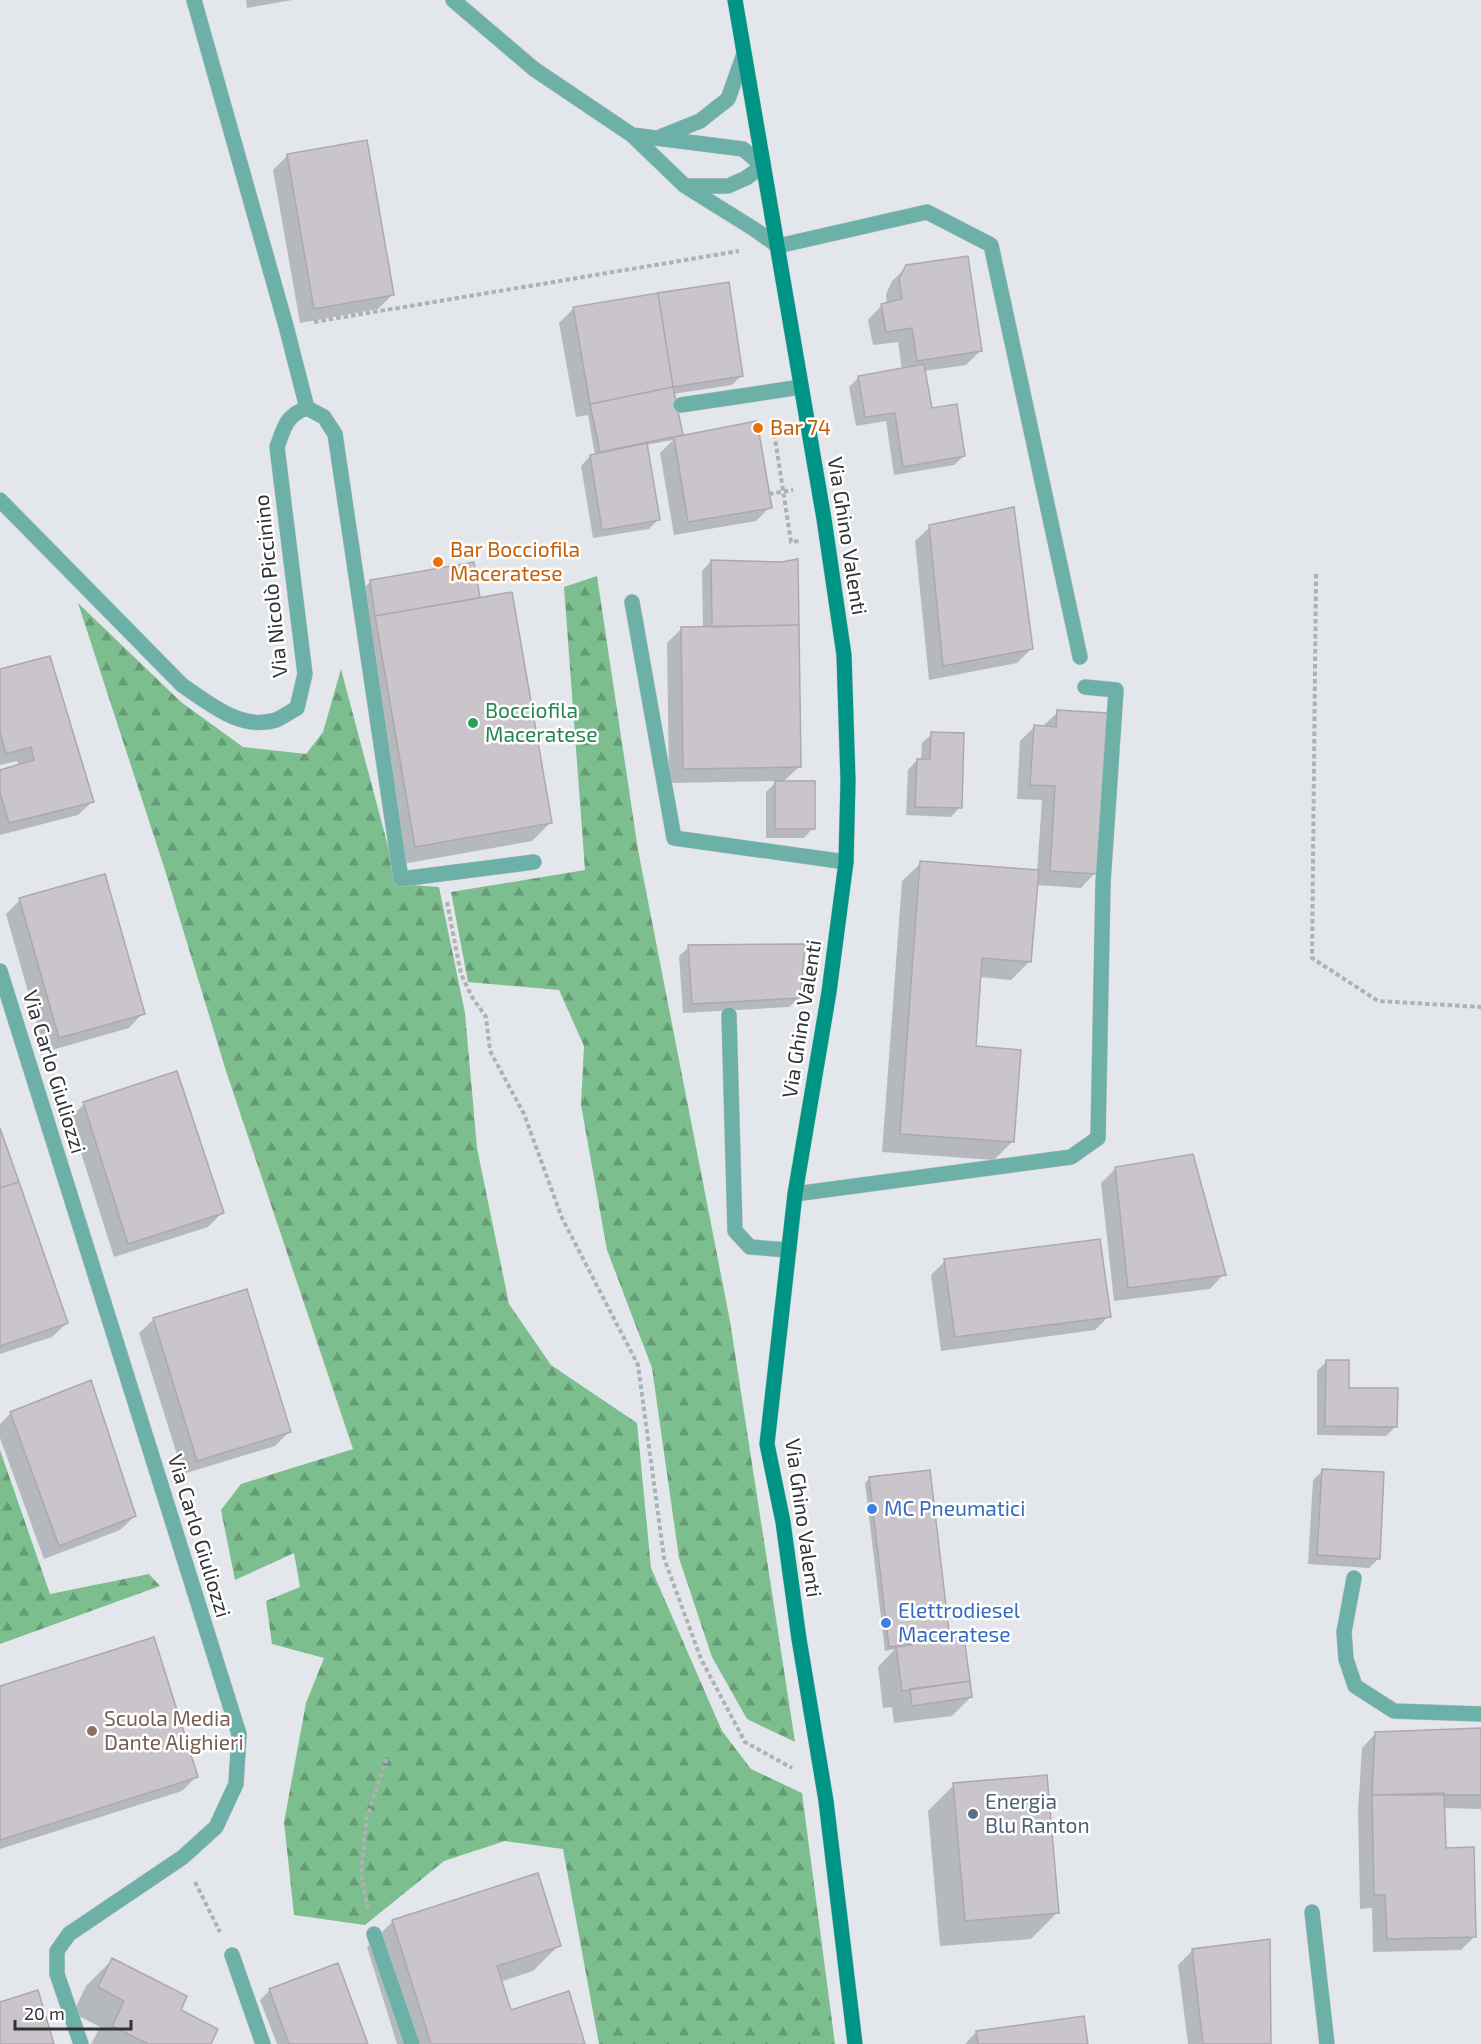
<svg xmlns="http://www.w3.org/2000/svg" width="1481" height="2044" font-family="'Exo 2',sans-serif">
<style>
.forest{fill:url(#forest-firs)}
.shadow{fill:#0003}
.building{fill:#c9c5ca;stroke:#aca8ad;stroke-width:1.5}
.lines{fill:none;stroke-linecap:round;stroke-linejoin:round}
.lane-casing{stroke:#c0c3c7;stroke-width:16}
.street-casing{stroke:#c0c3c7;stroke-width:16}
.secondary-casing{stroke:#c0c3c7;stroke-width:16}
.path{stroke:#aeb1b5;stroke-width:4;stroke-dasharray:4.5 3;stroke-linecap:butt}
.lane{stroke:#6db0a7;stroke-width:15}
.street{stroke:#6db0a7;stroke-width:15}
.secondary{stroke:#009487;stroke-width:15}
.food-dot{fill:#e8710a;stroke:#fff;stroke-width:2}
.leisure-dot{fill:#2e9e5b;stroke:#fff;stroke-width:2}
.shop-dot{fill:#3f7fe0;stroke:#fff;stroke-width:2}
.education-dot{fill:#8d6e63;stroke:#fff;stroke-width:2}
.service-dot{fill:#5c6f8a;stroke:#fff;stroke-width:2}
.labels{text-anchor:middle;stroke-width:5;stroke-linejoin:round;paint-order:stroke}
.food-label{font-size:21px;fill:#c56008;stroke:#fff;text-anchor:start}
.street-label{font-size:21px;fill:#323335;stroke:#fff}
.leisure-label{font-size:21px;fill:#27864d;stroke:#fff;text-anchor:start}
.shop-label{font-size:21px;fill:#366cbe;stroke:#fff;text-anchor:start}
.education-label{font-size:21px;fill:#785e54;stroke:#fff;text-anchor:start}
.service-label{font-size:21px;fill:#4e5e75;stroke:#fff;text-anchor:start}
</style>
<defs>
<pattern id="forest-firs" width="22" height="20" patternUnits="userSpaceOnUse" patternTransform="scale(1.5)"><rect width="22" height="20" fill="#7dbe8f"/><path d="M5 1l3.5 6h-7zM16 11l3.5 6h-7z" fill="#679b76"/></pattern>
</defs>
<rect width="100%" height="100%" fill="#e3e7ec"/>
<path class="forest" d="M597,576L638,850L730,1321L795,1742L747,1719L712,1657L679,1558L652,1368L607,1250L581,1105L584,1046L559,990L468,982L451,892L585,870L564,587Z
M78,603L181,702L243,747L306,754L323,732L341,669L398,884L439,887L465,1013L477,1148L509,1304L551,1365L637,1423L651,1568L722,1731L751,1769L802,1793L835,2044H599L563,1849L505,1841L444,1861L365,1925L294,1915L284,1822L306,1703L324,1658L272,1644L266,1601L300,1587L294,1553L235,1580L221,1510L241,1484L353,1449L226,1071L164,867Z
M0,1450L50,1594L149,1574L160,1586L0,1644Z"/>
<path class="shadow" d="M246,0H292L247,8Z
M288,155L392,295L378,309L300,323L273,170Z
M907,267L981,350L966,365L924,371L930,410L964,456L954,465L894,475L886,421L856,426L849,387L859,377L902,370L898,342L873,345L868,320L882,305L887,304L886,294L892,281Z
M574,308L742,375L732,385L673,394L681,435L678,438L770,507L756,521L674,535L660,453L673,440L646,445L659,519L649,529L593,538L581,466L590,456L595,455L588,415L576,417L559,323Z
M930,527L1031,649L1017,663L929,680L915,541Z
M711,561L781,564L800,766L783,782L813,828L804,838H766V792L777,781L669,783L667,643L681,629H703L702,571Z
M370,582L479,599L551,822L532,841L397,865L352,601Z
M0,671L93,801L78,815L0,835V772L19,766L17,761L0,765Z
M1058,712L1095,873L1081,888L1036,885L1030,961L1011,980L979,977L974,1048L1013,1141L994,1160L882,1152L902,881L921,863L1037,872L1042,800L1017,799L1020,741L1034,727L1043,726Z
M932,734L960,807L951,817L906,815L908,770L917,760H921L922,743Z
M20,900L143,1013L129,1028L45,1052L6,914Z
M689,947L799,998L789,1007L683,1013L679,956Z
M84,1104L222,1213L208,1227L114,1257L70,1118Z
M0,1130L67,1323L52,1337L0,1354Z
M1116,1168L1224,1274L1210,1289L1114,1301L1101,1183Z
M945,1261L1109,1316L1095,1330L941,1351L931,1275Z
M154,1319L289,1432L275,1446L183,1474L139,1333Z
M1326,1362L1347,1389L1396,1426L1386,1436L1317,1435V1371Z
M90,1382L135,1516L120,1530L44,1559L0,1438V1424L10,1414Z
M1322,1471L1379,1558L1369,1568L1308,1564L1313,1480Z
M869,1479L949,1641L971,1697L952,1716L894,1723L892,1707L883,1708L878,1667L895,1649L885,1651L865,1483Z
M0,1688L197,1776L182,1791L0,1849Z
M1481,1729V1809L1443,1808L1444,1850L1475,1936L1461,1950L1373,1952L1372,1908L1360,1909L1358,1811L1362,1748L1376,1733Z
M954,1785L1057,1913L1031,1939L940,1946L928,1811Z
M393,1921L559,1945L533,1971L500,1982L510,2011L584,2044H397L367,1947Z
M1193,1950L1270,2044H1188L1178,1965Z
M112,1960L179,2011L209,2044H91L100,2027L73,2013L86,1986Z
M270,1990L367,2044H277L260,2000Z
M976,2032L1087,2044H965Z"/>
<path class="building" d="M367,140L394,295L314,309L287,154Z
M968,256L982,351L917,361L912,328L886,332L881,304L902,299L899,279L906,265Z
M729,282L743,376L673,387L658,293Z
M658,293L673,387L590,404L573,307Z
M924,364L932,408L957,404L965,456L903,467L895,413L865,417L858,376Z
M673,387L683,435L600,452L590,404Z
M757,421L772,508L688,522L674,437Z
M647,443L660,520L602,530L590,455Z
M1014,507L1033,649L943,666L929,525Z
M798,559L799,625L712,627L711,560L781,562Z
M474,562L480,598L375,616L370,580Z
M512,592L552,823L415,847L375,616Z
M799,625L801,767L683,769L681,627Z
M50,656L94,802L9,823L0,793V770L34,760L31,747L6,754L0,733V669Z
M1057,710L1107,713L1097,874L1050,871L1055,786L1030,785L1034,725L1056,727Z
M931,732L964,733L962,808L915,807L917,759H930Z
M775,781H815V829H775Z
M920,861L1039,870L1031,962L982,958L976,1046L1021,1050L1014,1142L900,1134Z
M105,874L145,1014L59,1038L19,898Z
M805,944L800,998L692,1004L688,945Z
M177,1071L224,1213L128,1244L83,1102Z
M0,1128L19,1182L0,1188Z
M1193,1154L1226,1275L1128,1288L1115,1167Z
M19,1182L68,1323L0,1346V1188Z
M1100,1239L1111,1317L955,1337L944,1259Z
M247,1289L291,1432L197,1461L153,1318Z
M1326,1360H1349V1388H1398L1397,1427L1325,1426Z
M91,1380L136,1516L59,1546L10,1412Z
M1322,1469L1384,1472L1380,1559L1317,1555Z
M930,1470L950,1640L889,1647L869,1477Z
M154,1637L198,1777L0,1840V1686Z
M964,1637L970,1681L902,1691L896,1647Z
M970,1681L972,1697L912,1706L910,1689Z
M1481,1728V1795H1372L1375,1732Z
M1047,1775L1059,1913L965,1921L953,1783Z
M1444,1793L1446,1848L1474,1847L1476,1937L1387,1939L1385,1895H1374L1372,1795Z
M538,1873L561,1946L497,1966L511,2010L569,1991L585,2044H431L392,1920Z
M1270,1939L1271,2044H1203L1192,1949Z
M112,1958L187,1996L181,2010L218,2029L211,2044H148L112,2026L124,2001L98,1987Z
M338,1963L368,2044H289L269,1989Z
M38,1990L54,2044H0V2002Z
M1084,2016L1088,2044H978L976,2031Z"/>
<g class="lines">
<g class="lane-casing">
<path id="lane" d="M778,246L927,212L991,245L1080,657
M681,405L801,387
M632,602L674,838L846,862
M729,1015L735,1231L750,1247L789,1250
M795,1194L1071,1157L1098,1138L1103,883L1116,690L1085,687"/>
</g>
<g class="street-casing">
<path id="street" d="M194,0L286,326L307,408
M453,0L534,69L632,135L685,186L754,229L778,246
M632,135L743,149L763,166L746,178L728,186H685
M660,137L700,121L728,99L744,54
M0,500L182,685C210,704 241,731 276,720C283,717 290,712 297,708L305,674L277,447C284,428 286,415 307,408L324,417L335,434L401,879L534,862
M0,971L239,1734L236,1784L216,1827L183,1857L69,1934L57,1951V1974L81,2044
M1354,1578L1344,1632L1346,1659L1355,1686L1394,1711L1481,1714
M1312,1912L1327,2044
M374,1934L412,2044
M232,1955L263,2044"/>
</g>
<g class="secondary-casing">
<path id="secondary" d="M735,0L824,519L844,655L848,781L846,862L829,992L795,1194L767,1444L783,1522L799,1639L826,1801L855,2044"/>
</g>
<path class="path" d="M314,322L739,251
M772,419L791,542L799,541
M769,494L793,490
M1316,574L1312,958L1378,1001L1481,1007
M447,902L461,974L472,997L486,1017L490,1051L524,1114L562,1218L638,1365L664,1558L701,1659L745,1742L792,1768
M195,1882L220,1932
M368,1909L361,1873L367,1816L388,1755"/>
<use href="#lane" class="lane"/>
<use href="#street" class="street"/>
<use href="#secondary" class="secondary"/>
</g>
<g class="food-dot">
<circle cx="758" cy="428" r="6"/>
<circle cx="438" cy="562" r="6"/>
</g>
<circle class="leisure-dot" cx="473" cy="723" r="6"/>
<g class="shop-dot">
<circle cx="872" cy="1509" r="6"/>
<circle cx="886" cy="1623" r="6"/>
</g>
<circle class="education-dot" cx="92" cy="1731" r="6"/>
<circle class="service-dot" cx="973" cy="1814" r="6"/>
<g class="labels">
<g class="food-label">
<text x="770" y="435">Bar 74</text>
<text x="450" y="557">Bar Bocciofila<tspan x="450" dy="24">Maceratese</tspan></text>
</g>
<g class="street-label">
<text transform="translate(847 536) rotate(81)" y="7">Via Ghino Valenti</text>
<text transform="translate(271 586) rotate(-96)" y="7">Via Nicolò Piccinino</text>
<text transform="translate(802 1019) rotate(-81)" y="7">Via Ghino Valenti</text>
<text transform="translate(54 1072) rotate(73)" y="7">Via Carlo Giuliozzi</text>
<text transform="translate(803 1518) rotate(82)" y="7">Via Ghino Valenti</text>
<text transform="translate(199 1536) rotate(73)" y="7">Via Carlo Giuliozzi</text>
</g>
<g class="leisure-label">
<text x="485" y="718">Bocciofila<tspan x="485" dy="24">Maceratese</tspan></text>
</g>
<g class="shop-label">
<text x="884" y="1516">MC Pneumatici</text>
<text x="898" y="1618">Elettrodiesel<tspan x="898" dy="24">Maceratese</tspan></text>
</g>
<g class="education-label">
<text x="104" y="1726">Scuola Media<tspan x="104" dy="24">Dante Alighieri</tspan></text>
</g>
<g class="service-label">
<text x="985" y="1809">Energia<tspan x="985" dy="24">Blu Ranton</tspan></text>
</g>
</g>
<path d="M15 2020v9h116v-9" fill="none" stroke="#323335" stroke-width="3"/>
<text x="24" y="2020" font-size="18" fill="#323335" stroke="#ffffff" stroke-width="4.5" paint-order="stroke">20 m</text>
</svg>
